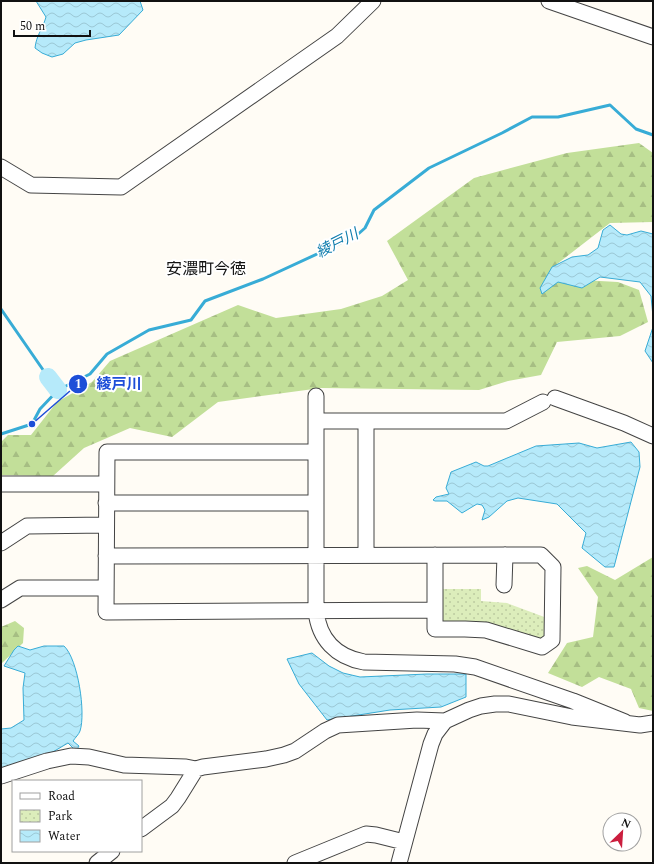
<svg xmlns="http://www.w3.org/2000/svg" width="654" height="864" font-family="Spectral,'Noto Sans JP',serif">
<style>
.forest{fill:url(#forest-firs)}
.park{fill:url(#park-dots)}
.water{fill:url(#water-waves);stroke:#38acd6}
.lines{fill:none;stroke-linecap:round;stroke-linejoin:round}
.stream{stroke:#38acd6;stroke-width:3}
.river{stroke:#b6eafa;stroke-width:18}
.minor-casing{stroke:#444;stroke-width:17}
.minor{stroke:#fff;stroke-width:15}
.labels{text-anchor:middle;stroke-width:4;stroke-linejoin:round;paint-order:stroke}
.water-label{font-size:15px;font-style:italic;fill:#107dad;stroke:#fff}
.quarter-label{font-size:16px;fill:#111;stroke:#fff}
.leader{fill:none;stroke:#1d4ed8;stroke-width:1.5}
.callout-dot{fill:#1d4ed8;stroke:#fff;stroke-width:1.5}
.mark-label{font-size:12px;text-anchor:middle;font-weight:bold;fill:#fff}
.callout-label{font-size:15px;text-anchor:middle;font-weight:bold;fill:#1d4ed8;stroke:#fff;stroke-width:4;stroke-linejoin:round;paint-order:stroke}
</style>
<defs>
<pattern id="forest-firs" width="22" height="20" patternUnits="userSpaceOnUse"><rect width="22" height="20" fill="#c2df99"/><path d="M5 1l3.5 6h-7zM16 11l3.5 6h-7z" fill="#a6be83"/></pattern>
<pattern id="park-dots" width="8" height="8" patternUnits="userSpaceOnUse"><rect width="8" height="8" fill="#dcedbb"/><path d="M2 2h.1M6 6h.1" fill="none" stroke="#bccaa0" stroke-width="1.8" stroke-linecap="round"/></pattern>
<pattern id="water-waves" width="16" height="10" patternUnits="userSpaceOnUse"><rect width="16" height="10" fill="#b6eafa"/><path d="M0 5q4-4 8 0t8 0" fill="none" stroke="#9bc8d5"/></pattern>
</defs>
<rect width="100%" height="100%" fill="#fffcf5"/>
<path class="forest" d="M639,143L653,153V222L610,223L557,264L563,279L618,282L639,290L648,322L620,336L557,342L541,375L508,381L479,390L321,388L218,402L172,437L130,428L84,448L53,476L1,475V442L8,435H31L57,402L92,382L110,361L238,305L276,318L341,309L382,296L408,280L387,241L474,178L567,153Z
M653,557V711L639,708L631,689L599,677L582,687L548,673L567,643L593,637L598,597L578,568L587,566L615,580Z
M15,621L24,628L23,643L1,664V627Z"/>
<path class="park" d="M440,589H481V601L507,603L547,618L548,637L542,642L442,623Z"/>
<path class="water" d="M36,1H140L143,10L119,35L86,40L75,43L63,54L52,57L42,53L35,48C36,36 43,28 46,17Z
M610,225L621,234L627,235L641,231L653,234V317L651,296L640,282L600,277L582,288L558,282L542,294L540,288L552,267L572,257L588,255L598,248L603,230Z
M653,327V363L645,351Z
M631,442L639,452L640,467L614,567H605L582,548L586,533L557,504L518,498L507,501L489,517L482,520L485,510L482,505L477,504L462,513L447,501H435L433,500L436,497L449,494L446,488L451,472L476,462L484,466H488L536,446L579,443L597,448Z
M18,646L30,650L44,646H64C78,659 86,713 80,731C79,734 75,738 73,741L79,746L76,751L68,743L41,759L4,769L1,767V729L11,728L24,720L23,688L25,673L4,666L14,650Z
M312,653L329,666L343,673L360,677L427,674H466V697L441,707L390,710L327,720L299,684L287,659Z"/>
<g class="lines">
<path class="stream" d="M1,309L48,377
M1,434L32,424L40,409L58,390L90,374L107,354L149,330L191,320L205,301L263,279L356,236L365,228L374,210L429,168L502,133L532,117H558L610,105L636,129L653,135"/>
<path class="river" d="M48,377L58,390"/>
<g class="minor-casing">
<path id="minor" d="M549,1L653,37
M1,167L31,185L121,187L337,36L373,1
M316,396V421
M555,398L624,423L653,436
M543,402L506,421H316V611C319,639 336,657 364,662L455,664L475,667L573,701L625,722
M1,484H106
M106,503H316
M1,543L27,526L106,525
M366,555V421
M435,555V610
M106,556L541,555L553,567L552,640L542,647L486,630L465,629H435V610L106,612L107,452H316
M504,585L505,555
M1,600L20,588H105
M1,776L47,761L71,756L89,757L124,765L186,767L196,769L203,767L266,759L284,755L295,751L325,731L338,725L417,720L445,721
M141,829L172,806L178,798L196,769
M97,863L112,851
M295,863L366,834L376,835L404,842
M399,863L431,744L435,734L445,721L469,710L481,706L495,704H509L572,717L640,725L653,723"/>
</g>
<use href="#minor" class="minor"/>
</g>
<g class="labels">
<g class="water-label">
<text transform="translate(337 243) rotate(-27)" y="5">綾戸川</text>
</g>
<g class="quarter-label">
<text x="206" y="274">安濃町今徳</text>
</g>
</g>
<path class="leader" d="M32 424L78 384"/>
<g class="callout-dot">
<circle cx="32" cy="424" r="4"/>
<circle cx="78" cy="384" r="10"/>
</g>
<g class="mark-label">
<text x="78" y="388">1</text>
</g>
<g class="callout-label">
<text x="119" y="389">綾戸川</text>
</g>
<rect width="654" height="864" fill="none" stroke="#111111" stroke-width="4"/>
<rect x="12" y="780" width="130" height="72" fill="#ffffff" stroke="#a0a0a0"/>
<rect x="20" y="793" width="20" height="6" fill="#ffffff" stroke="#a0a0a0"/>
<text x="48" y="800" font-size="12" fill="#111111">Road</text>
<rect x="20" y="810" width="20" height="12" fill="url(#park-dots)" stroke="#a0a0a0"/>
<text x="48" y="820" font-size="12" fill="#111111">Park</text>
<rect x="20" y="830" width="20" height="12" fill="url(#water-waves)" stroke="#a0a0a0"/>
<text x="48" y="840" font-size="12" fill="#111111">Water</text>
<g transform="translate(622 832) rotate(25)"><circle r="19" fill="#ffffff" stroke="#a0a0a0"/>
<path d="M0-3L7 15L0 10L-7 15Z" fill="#cb1e3e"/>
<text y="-6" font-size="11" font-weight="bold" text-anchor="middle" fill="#111111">N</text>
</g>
<path d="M14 30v6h76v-6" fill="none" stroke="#111111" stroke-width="2"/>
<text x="20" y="30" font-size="12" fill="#111111" stroke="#ffffff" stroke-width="3" paint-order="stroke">50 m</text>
</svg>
